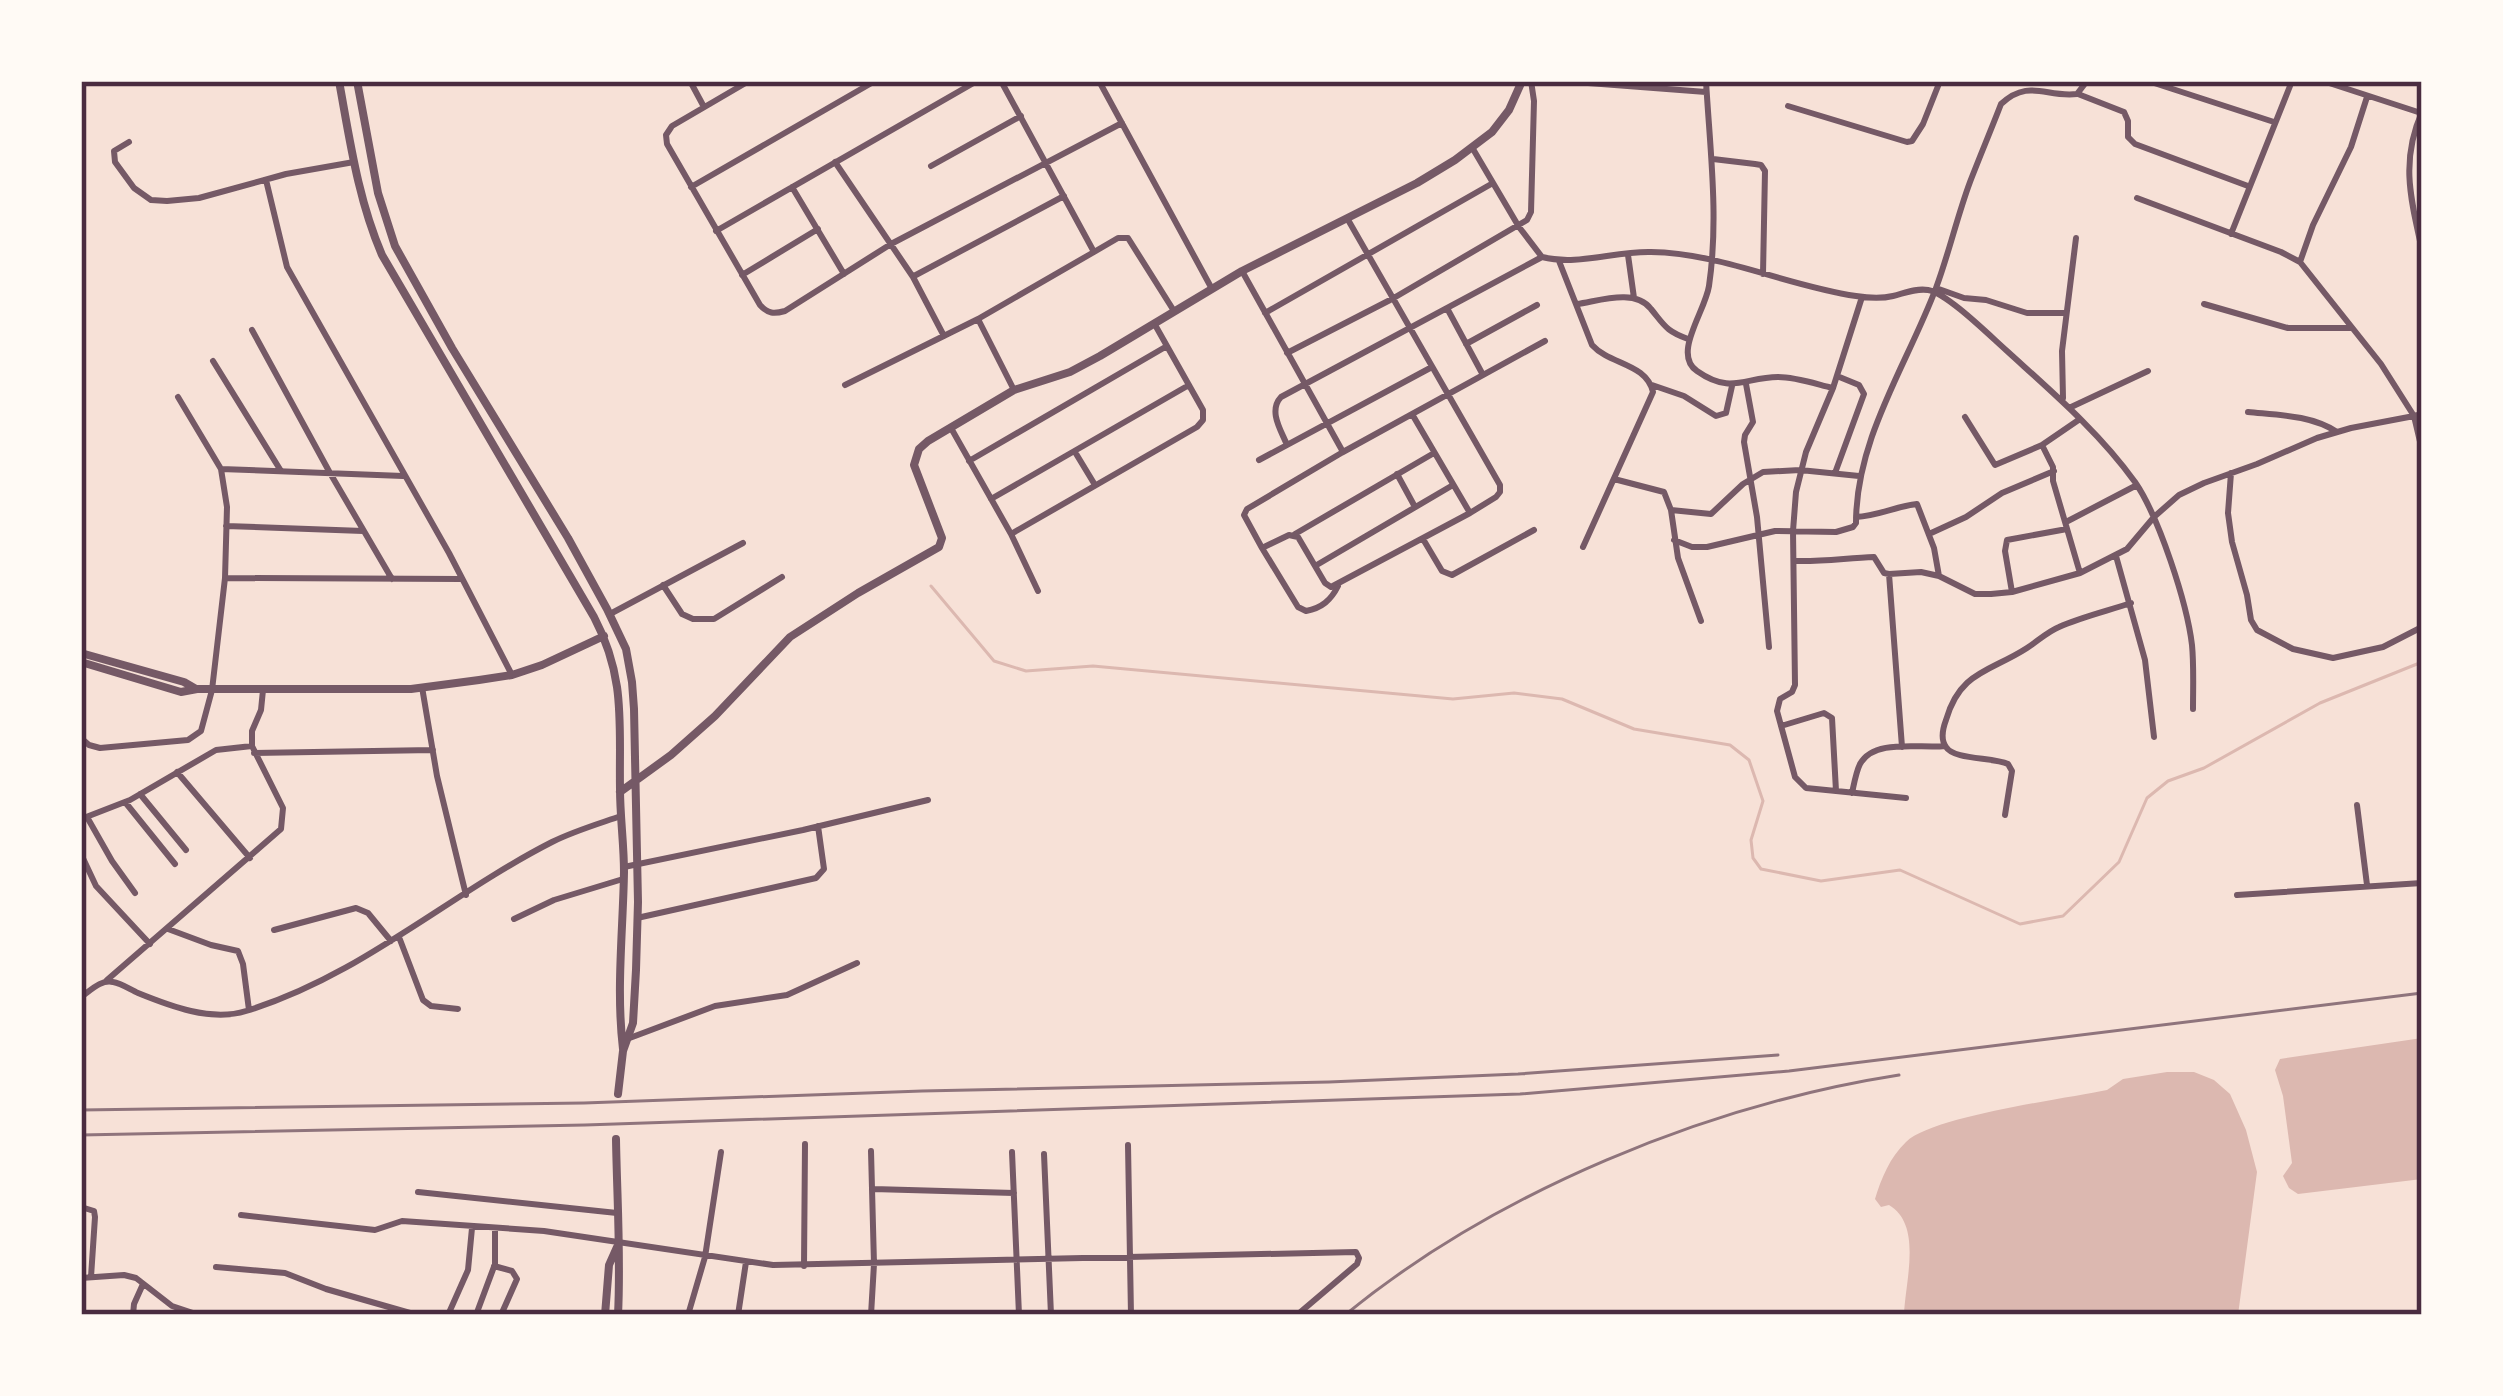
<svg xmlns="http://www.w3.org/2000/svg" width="2503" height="1396" font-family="'Roboto Condensed',sans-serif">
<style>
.water{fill:#dcb8b0}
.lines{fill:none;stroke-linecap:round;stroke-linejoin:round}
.stream{stroke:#dcb8b0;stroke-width:3}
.minor{stroke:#755966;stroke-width:6}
.tertiary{stroke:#755966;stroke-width:8}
.rail{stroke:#8f747c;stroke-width:3}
.neatline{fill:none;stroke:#4a2c40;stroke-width:4.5}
</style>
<rect width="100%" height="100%" fill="#f7e1d7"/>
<path class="water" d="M2422,1038V1179L2298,1194L2289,1188L2283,1176L2292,1163L2283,1096L2275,1070L2280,1059Z
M2167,1072H2194L2214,1080L2230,1094L2246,1130L2257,1172L2238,1315H1904C1905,1282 1923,1225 1889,1205L1881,1207L1875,1199C1881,1179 1890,1157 1906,1142C1933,1116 2064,1099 2107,1090L2123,1079Z"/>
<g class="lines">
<path class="stream" d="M931,586L994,661L1026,671L1093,666L1453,699L1514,693L1562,699L1634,729L1730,745L1749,760L1763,801L1751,840L1753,858L1761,869L1821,881L1900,870L2020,924L2063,916L2119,862L2147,798L2168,781L2204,768L2320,703L2422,662"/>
<path class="minor" d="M690,81L704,107
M749,81L672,126L666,135L667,144L760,305C768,314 774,314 785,311L891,244L1122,123
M1001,81L1094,252L978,319L1014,390
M1099,81L1212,289
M1562,81L1706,92
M1706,81C1710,150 1719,218 1709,286C1705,312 1672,354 1697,371C1731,395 1745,377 1778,377C1796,377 1816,384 1833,388
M2148,81L2274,122
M2323,81L2421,113
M2078,94L2124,112L2128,121V137L2135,144L2248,186
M1788,106L1907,142L1912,141L1923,124L1940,81
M2422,112C2400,161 2411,200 2422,250
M129,142L114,151L115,162L134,188L151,200L167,201L199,198L286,174L354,162
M1713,159L1755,164L1761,165L1765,171L1763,274
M835,162L913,277L944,336
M931,166L1021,116
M266,180L287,267L449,553L512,675
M691,187L875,81
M792,187L844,274
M2137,198L2281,252L2300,262L2381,364L2414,416L2422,414
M716,231L977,81
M2231,234L2292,81
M1094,252L1118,238H1128L1174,311
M1628,255L1634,298
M1542,257C1578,266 1614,251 1651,252C1721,253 1787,286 1856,296C1868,298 1881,299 1893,296C1905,293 1916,288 1928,290C1947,293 1991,337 2007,351C2052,392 2099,432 2135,482C2159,517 2187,603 2192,645C2194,666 2193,688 2193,709
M1559,261L1592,345C1610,365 1646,363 1653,392L1583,547
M2300,262L2313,225L2351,147L2367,97
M1242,271L1343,452L1545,341
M742,275L818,229
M914,276L1064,196
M1936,288L1964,298L1986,300L2027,313H2066
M1862,297L1833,388L1806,452L1796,492L1793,531L1795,685L1792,692L1780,699L1777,711L1795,777L1806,788L1906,798
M1577,304C1599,301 1635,288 1651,309C1665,326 1666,331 1688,339
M2204,304L2288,328H2351
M1448,310L1483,375
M1265,313L1493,183
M252,330L330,473L392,579
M1466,344L1537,305
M1287,353L1392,299L1527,220L1531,212L1534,101L1531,81
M213,361L281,471
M1746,384L1753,422L1745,435L1744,442L1757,517L1769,647
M845,385L978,319
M1652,385L1684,396L1716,416L1726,413L1732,386
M2063,398L2062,351L2076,238
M2069,408L2148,371
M2248,412C2278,415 2311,415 2337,432
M1412,414L1470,513
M1965,417L1995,465L2042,445L2080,419
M951,428L1011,534L1197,427L1203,420V410L1154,323
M1287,445C1281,430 1268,411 1281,397L1542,257L1519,227L1473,149
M2042,445L2053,467V481L2080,573
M1075,452L1095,485
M1343,452L1247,509L1244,515L1262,548L1289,535L1298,537L1325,583L1331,587L1470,513L1496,497L1500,492V485L1347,218
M1259,460L1432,367
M969,461L1167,346
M221,469L403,476
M1835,473L1864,394L1859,385L1837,376
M2231,473L2228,513L2232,542L2247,595L2251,620L2257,630L2293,649L2333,658L2383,647L2422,627
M1397,474L1415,507
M1614,479L1664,492L1671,510L1678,558L1701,621
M991,499L1189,385
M1671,510L1711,514L1743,484L1763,472L1800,470L1859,476
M1856,517C1878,516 1897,506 1917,504L1934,548L1939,576
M2066,522L2137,485
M226,526L363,531
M1011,534L1038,591
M1295,534L1434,453
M1929,534L1966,517L2002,493L2054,471
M1423,539L1442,571L1452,575L1534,530
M1674,540L1692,547H1707L1775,531L1836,532L1853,527L1856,523C1856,438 1907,365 1936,288C1949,253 1957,217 1970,182C1980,156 1991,130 2001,104C2029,78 2046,98 2077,94L2087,81
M1262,548L1298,607L1306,611C1322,608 1331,600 1338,586
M2116,556L2145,660L2154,737
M1795,561C1821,562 1847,558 1874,557L1884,573L1889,574L1902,747
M1315,566L1453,485
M1889,574L1921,572L1939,576L1975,594H1991L2012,592L2080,573L2127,549L2154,517L2179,495L2204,483L2257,464L2317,438L2351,428L2414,416L2422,450
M225,578L461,579
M663,585L682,614L693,619H714L782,577
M2012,592L2005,551L2007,540L2067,529
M610,614L743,543
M422,687L437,776L466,895
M1781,726L1824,713L1832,718L1836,791
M81,738L89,745L100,748L188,740L201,731L212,690L225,578L227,507L221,469L178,397
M254,753L433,750
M177,772L250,858
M1852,793C1854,784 1856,772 1860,764C1874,738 1921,749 1945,746
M140,794L186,850
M125,802L175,864
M2357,805L2367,885
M2005,815L2012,771L2008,764C1993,757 1954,760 1946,747C1940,739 1943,728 1946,720C1960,671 1990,672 2027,648C2038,641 2047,632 2059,627C2081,617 2107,611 2131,603
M87,817L112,861L135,893
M81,819L130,800L216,750L252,746
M81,854L96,886L150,944
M624,867L803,830L928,800
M2237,895L2422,883
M637,918L816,878L824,869L818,826
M514,919L554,900L623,879
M168,929L211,945L238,951L243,964L249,1010
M274,930L356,908L368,913L391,941
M399,937L423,1000L431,1006L458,1009
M107,980L281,829L283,808L252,746V731L261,710L263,690
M81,997C90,991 101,979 113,982C121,983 131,990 138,993C170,1006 211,1022 246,1011C359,977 448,895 552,842C574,831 598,824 621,816
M627,1039L715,1006L787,995L857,963
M1128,1145L1131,1315
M871,1151L874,1264L871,1315
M1012,1152L1019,1315
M1044,1154L1051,1315
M873,1189L1014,1193
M418,1192L617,1213
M81,1207L94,1211L95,1217L91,1277
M241,1215L375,1230L402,1221L544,1231L773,1265L1356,1252L1359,1258L1357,1264L1297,1315
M494,1266L512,1271L517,1279L501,1315
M804,1266L805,1144
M216,1267L285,1273L326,1289L417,1315
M81,1278L124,1275L136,1278L172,1306L199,1315
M133,1315L134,1304L143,1284
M448,1315L468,1270L472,1228
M476,1315L495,1264V1229
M688,1315L705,1257L721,1152
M738,1315L746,1262"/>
<path class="tertiary" d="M339,81C350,141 358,199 382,255L594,617C626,678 619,723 620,789C620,817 624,844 624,872C623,931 616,990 623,1049
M357,81L378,193L395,246L452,348L568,538L607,609L626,649L632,682L634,709L638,902L636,970L633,1023L623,1051L618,1094
M81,653L184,682L196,689
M81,662L181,692L197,689H411L479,680L512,675L542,665L604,636
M620,792L671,755L715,716L790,637L858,593L939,547L942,538L914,465L919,449L928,441L1014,390L1070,372L1100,356L1242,271L1417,183L1455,160L1492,132L1509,110L1522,81
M616,1139C617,1198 621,1256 618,1315
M605,1315L609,1265L617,1247"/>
<path class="rail" d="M81,1110L584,1103L922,1091L1329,1082L1518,1074L1778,1055
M81,1135L585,1125L1520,1094L1789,1071L2422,993
M1345,1315C1495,1192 1707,1105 1899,1075"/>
</g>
<rect width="2503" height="1396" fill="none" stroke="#fffaf5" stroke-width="168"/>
<rect x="84" y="84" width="2335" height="1228" class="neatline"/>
</svg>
